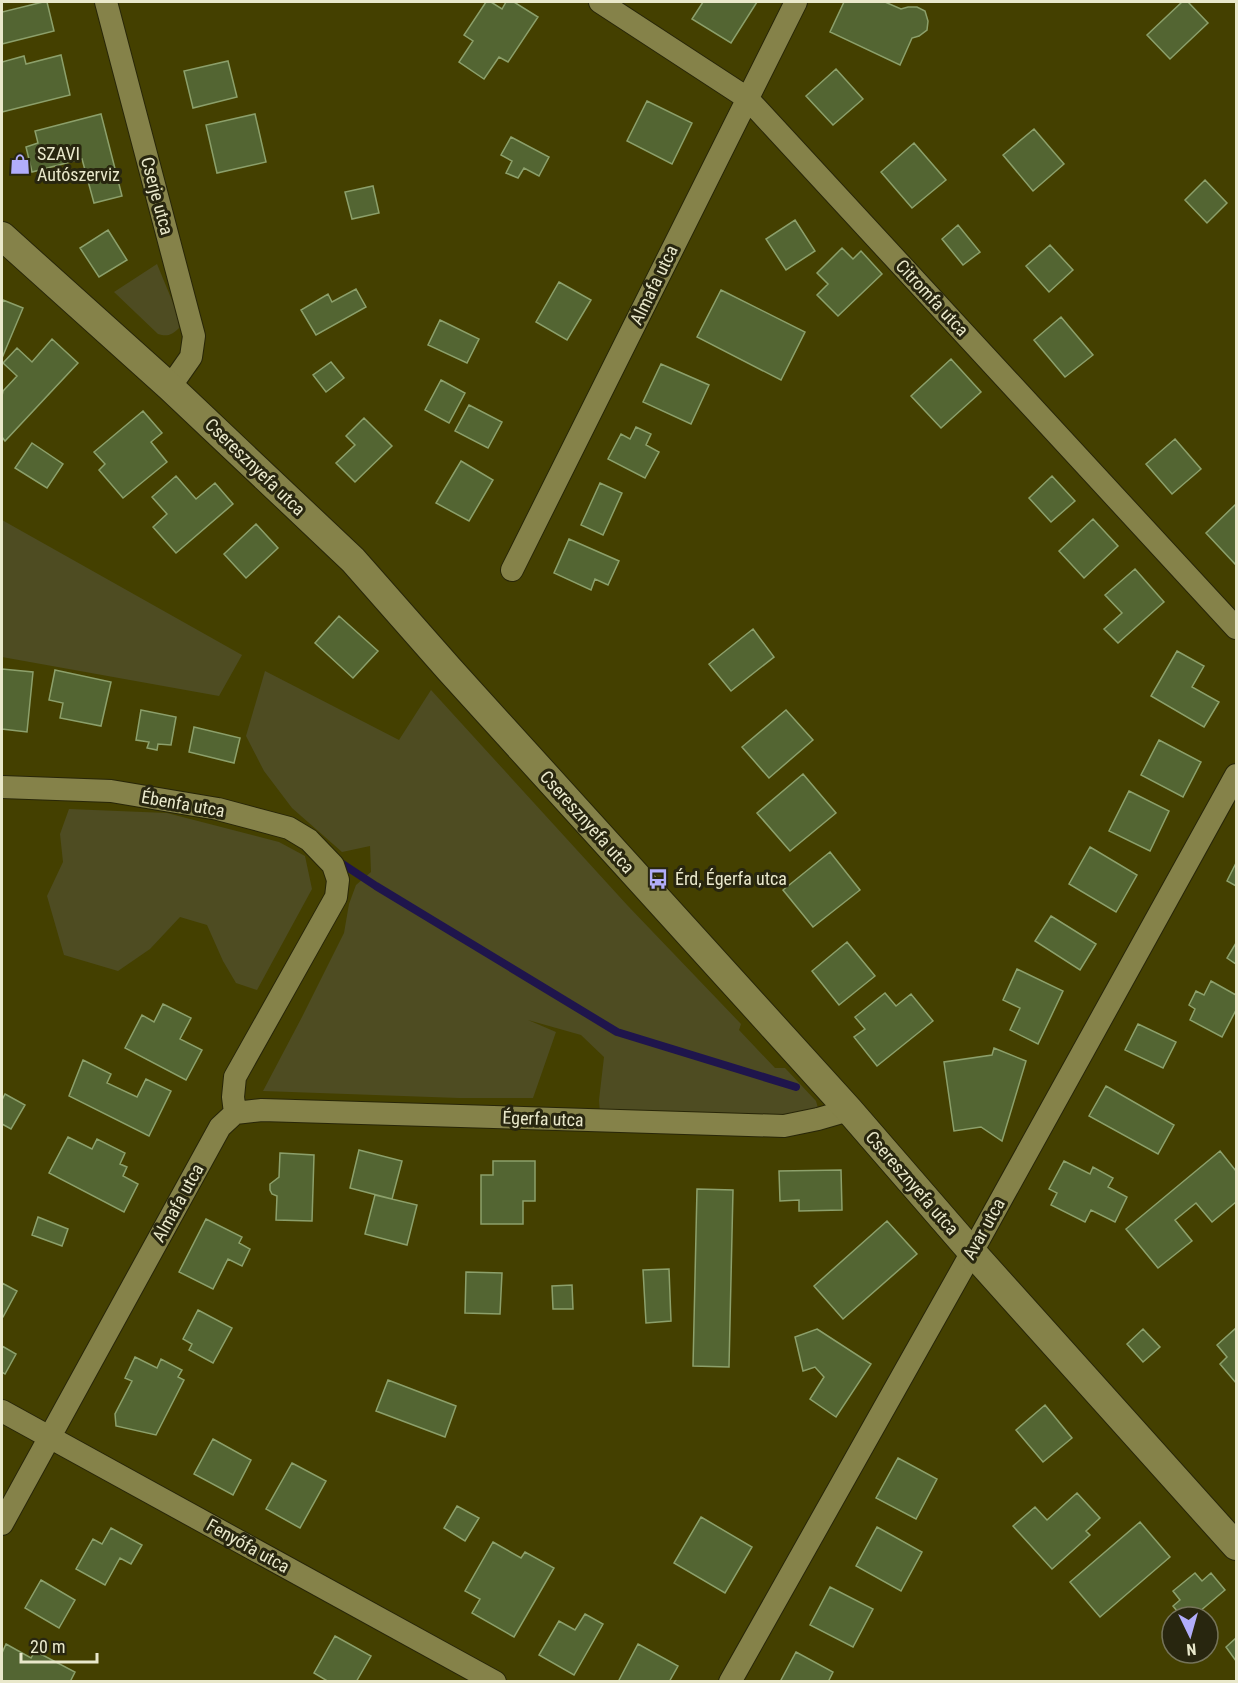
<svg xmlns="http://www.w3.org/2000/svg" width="1238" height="1683" font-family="'Roboto Condensed',sans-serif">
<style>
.green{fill:#4e4c22}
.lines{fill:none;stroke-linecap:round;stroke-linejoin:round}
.stream{stroke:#1f154c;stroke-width:8}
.building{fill:#536532;stroke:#8ca06b;stroke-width:1.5}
.minor-casing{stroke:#282608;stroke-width:24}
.tertiary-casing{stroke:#282608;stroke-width:30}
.minor{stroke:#858249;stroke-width:22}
.tertiary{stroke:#858249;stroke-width:28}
.labels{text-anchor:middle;stroke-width:6;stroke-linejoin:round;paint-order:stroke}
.poi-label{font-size:18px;fill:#e9e8cb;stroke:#28260f;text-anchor:start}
.street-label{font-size:18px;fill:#e9e8cb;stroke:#28260f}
</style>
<rect width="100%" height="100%" fill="#444000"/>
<path class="green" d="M157,264L178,315L179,328C172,335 167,337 158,334L114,292Z
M2,520L242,655L219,696L2,657Z
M265,671L399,740L431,690L628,906L741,1024L739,1030L775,1068H785L816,1101L818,1108L799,1115L600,1114L599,1100L604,1057L581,1035L528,1020L556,1032L533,1098H459L263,1091L302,1017L344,933L349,904L356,885L371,872L370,846L342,852L292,808L264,771L246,736Z
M69,809L167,813L279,842L305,856L312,889L257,990L236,983L223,961L207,925L180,917L150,949L118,971L64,955L47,896L63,862L60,834Z"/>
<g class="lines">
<path class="stream" d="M338,861L376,886L617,1032L796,1087"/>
</g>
<path class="building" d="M43,2H47L54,31L2,44V12Z
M486,2H491L502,9L506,2H514L538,17L508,62L499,57L484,79L459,62L473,41L464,35Z
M703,2H757L731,43L692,19Z
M844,2H885L901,9L908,7H917L925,11L928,21L927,30L919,36L912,38L900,65L830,32Z
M1182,2H1188L1208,23L1170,59L1147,35Z
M61,55L70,95L2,112V62L24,56L26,64Z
M228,61L237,97L193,108L184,71Z
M836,69L863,99L833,125L806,96Z
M647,101L692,123L672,164L627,141Z
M101,114L122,196L94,203L82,159L32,172L26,147L38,143L35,131Z
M255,114L266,162L217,173L206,125Z
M1034,129L1064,164L1033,191L1003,155Z
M511,137L549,157L539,176L524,168L518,178L506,173L512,161L501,155Z
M914,143L946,180L912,208L881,172Z
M1205,180L1227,203L1207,223L1185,200Z
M373,186L379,213L352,219L345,192Z
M795,220L815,251L786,270L766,239Z
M958,225L980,252L963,265L942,239Z
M108,230L127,260L99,277L80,248Z
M1050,245L1073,270L1049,292L1026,266Z
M842,248L853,259L861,251L882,274L838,316L817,295L828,284L817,273Z
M559,282L591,300L567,340L536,322Z
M356,289L366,307L316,335L301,310L328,294L332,302Z
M721,290L805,332L781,380L697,337Z
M3,300L23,308L2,358V304Z
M1061,317L1093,355L1065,377L1034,340Z
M440,320L479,339L467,363L428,345Z
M52,339L78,363L5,441L2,437V396L3,391L17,376L3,363L17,348L32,362Z
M951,359L981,392L941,428L911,396Z
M331,362L344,378L326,392L313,375Z
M661,364L709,385L691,424L643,402Z
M441,380L465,393L449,423L425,410Z
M469,405L502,422L488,448L455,431Z
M143,411L162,433L151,442L167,462L123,498L99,470L105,464L94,452Z
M364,418L392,446L355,482L336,463L355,445L346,436Z
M636,427L651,434L646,445L659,452L645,478L608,459L621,434L630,439Z
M1175,439L1201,469L1172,494L1146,464Z
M32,443L63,464L47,488L15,468Z
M461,461L493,480L469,521L436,503Z
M176,476L196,499L215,483L233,504L176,553L153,527L167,514L152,497Z
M1052,476L1075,501L1051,522L1029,498Z
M600,483L622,493L603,535L581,525Z
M1236,504V565L1206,533Z
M1093,519L1118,546L1084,578L1059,551Z
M256,524L278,548L246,578L224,554Z
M569,539L619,561L608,585L595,579L591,590L554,573Z
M1135,569L1164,602L1118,643L1104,629L1122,613L1105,595Z
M339,616L378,651L353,678L315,643Z
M753,629L774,657L731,691L709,664Z
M1177,651L1204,666L1192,687L1219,702L1204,727L1151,696Z
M2,669L33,672L27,732L2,729Z
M55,670L111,682L101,726L60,718L63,703L49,700Z
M141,710L176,717L171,745L158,744L157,750L147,748L149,742L136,740Z
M786,710L813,740L769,778L742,747Z
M194,727L240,738L234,763L189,752Z
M1159,740L1201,762L1183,797L1141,775Z
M803,774L836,813L790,851L757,813Z
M1129,791L1169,811L1150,851L1109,831Z
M1090,847L1137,875L1116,912L1069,884Z
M830,852L860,890L813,927L783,890Z
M1236,863V886L1227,881Z
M1051,916L1096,944L1080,970L1035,941Z
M847,942L875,976L839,1005L812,971Z
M1236,943V964L1227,958Z
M1017,969L1063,991L1038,1044L1010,1030L1020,1008L1003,1000Z
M1211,981L1236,995V1010L1222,1037L1190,1020L1195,1009L1189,1005L1196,991L1204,995Z
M885,993L896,1006L911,994L933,1021L877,1066L854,1037L865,1029L855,1017Z
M163,1004L191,1018L180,1039L202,1050L186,1080L125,1048L142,1015L154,1022Z
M1138,1024L1176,1042L1163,1068L1125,1050Z
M994,1048L1026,1061L1002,1141L981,1127L954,1131L944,1062L992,1055Z
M83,1060L111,1074L107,1083L137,1097L146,1079L171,1091L149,1136L69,1096Z
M1106,1086L1174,1125L1158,1154L1089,1116Z
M5,1094L25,1105L11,1129L2,1124V1100Z
M68,1137L92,1149L97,1139L125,1153L120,1164L127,1167L123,1176L138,1184L124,1212L49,1173Z
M359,1150L402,1161L392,1199L350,1188Z
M1220,1151L1236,1171V1202L1212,1222L1196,1203L1175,1220L1192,1241L1158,1268L1126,1229Z
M280,1153L314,1155L312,1221L276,1220L277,1196L272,1194L270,1190V1184L279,1177Z
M493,1161H535V1201H523V1224H481V1175H493Z
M1064,1161L1090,1174L1093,1167L1113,1178L1108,1187L1127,1197L1115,1222L1091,1210L1085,1222L1051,1205L1057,1193L1049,1189Z
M841,1170L842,1210L799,1211V1200L780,1201L779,1171Z
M697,1189L733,1190L729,1367L693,1366Z
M375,1195L417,1205L407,1245L365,1234Z
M38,1217L68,1229L62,1246L32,1235Z
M206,1219L242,1237L239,1243L250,1249L242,1266L228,1259L213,1289L179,1272Z
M887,1221L917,1254L843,1319L814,1286Z
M669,1269L671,1321L646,1323L643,1270Z
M466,1272L502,1273L500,1314L465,1313Z
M2,1283L17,1291L3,1317H2Z
M572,1285L573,1309H553L552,1286Z
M198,1310L232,1328L213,1363L189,1350L192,1344L183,1339Z
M1236,1328V1383L1220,1364L1227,1357L1217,1345Z
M817,1329L871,1364L836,1417L810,1399L824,1377L815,1367L803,1371L795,1337Z
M1143,1329L1160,1347L1143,1362L1127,1344Z
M2,1346L16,1354L5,1374L2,1372Z
M135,1357L157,1368L161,1359L182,1370L178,1377L184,1380L156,1435L116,1426L115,1414L132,1381L125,1378Z
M388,1380L456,1406L445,1437L376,1411Z
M1045,1405L1072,1438L1043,1462L1016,1430Z
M213,1439L251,1460L233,1495L194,1474Z
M898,1458L937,1479L916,1519L876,1498Z
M292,1463L326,1481L300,1528L266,1509Z
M1077,1493L1100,1518L1086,1531L1090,1535L1052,1569L1013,1526L1035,1507L1047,1520Z
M457,1506L479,1518L465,1541L444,1528Z
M701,1517L752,1547L725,1593L674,1563Z
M1140,1522L1170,1557L1100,1617L1070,1582Z
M877,1527L922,1552L901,1591L856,1566Z
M111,1528L142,1545L131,1564L120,1558L105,1585L76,1569L93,1539L102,1544Z
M493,1542L521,1558L525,1552L554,1568L514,1637L472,1613L480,1599L465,1591Z
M1195,1573L1202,1581L1211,1573L1225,1590L1193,1617H1182L1173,1606L1180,1600L1173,1591Z
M41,1580L75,1600L59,1628L25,1608Z
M830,1587L873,1609L853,1647L810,1625Z
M585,1614L603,1624L574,1675L539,1655L559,1621L575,1630Z
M335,1636L371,1656L356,1682H329L314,1673Z
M1236,1638V1661L1226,1647Z
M6,1644L31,1658L35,1651L75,1672L70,1682H2V1653Z
M638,1644L678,1666L669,1682H618Z
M796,1652L833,1672L828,1682H780Z"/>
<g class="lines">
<g class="minor-casing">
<path id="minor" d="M106,2L194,336L191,357L170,387
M600,2L747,98L1236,628
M512,570L796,2
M2,787L111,791L218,809L289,828L309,840L333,865L338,880L336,897L235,1077L233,1097L235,1113
M235,1113L262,1110L784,1126L818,1119L849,1110
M2,1411L495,1682
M2,1524L220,1127L235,1113
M730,1682L972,1252L1236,775"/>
</g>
<g class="tertiary-casing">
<path id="tertiary" d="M2,236L170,387L353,560L449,669L849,1110L972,1252L1236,1546"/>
</g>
<use href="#minor" class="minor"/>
<use href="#tertiary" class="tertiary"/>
</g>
<defs>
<g id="shop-bare" transform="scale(1.62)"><path d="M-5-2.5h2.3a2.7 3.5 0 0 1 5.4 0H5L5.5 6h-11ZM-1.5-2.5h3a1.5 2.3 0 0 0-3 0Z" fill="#b1adfa" stroke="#28260f" stroke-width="2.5" paint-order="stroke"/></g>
<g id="bus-bare" transform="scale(1.62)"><path d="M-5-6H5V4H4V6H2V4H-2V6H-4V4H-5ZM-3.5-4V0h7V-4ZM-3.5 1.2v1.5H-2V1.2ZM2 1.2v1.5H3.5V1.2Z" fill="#b1adfa" stroke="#28260f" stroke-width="2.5" paint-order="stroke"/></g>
</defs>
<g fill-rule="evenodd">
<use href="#shop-bare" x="20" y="164"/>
<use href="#bus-bare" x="658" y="879"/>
</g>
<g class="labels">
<g class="poi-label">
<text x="37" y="160">SZAVI<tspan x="37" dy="21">Autószerviz</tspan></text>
<text x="675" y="885">Érd, Égerfa utca</text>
</g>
<g class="street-label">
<text transform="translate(157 196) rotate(75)" y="6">Cserje utca</text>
<text transform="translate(654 285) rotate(-64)" y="6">Almafa utca</text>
<text transform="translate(932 298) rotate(47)" y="6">Citromfa utca</text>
<text transform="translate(255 467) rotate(44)" y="6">Cseresznyefa utca</text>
<text transform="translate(183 804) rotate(10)" y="6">Ébenfa utca</text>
<text transform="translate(587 822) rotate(48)" y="6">Cseresznyefa utca</text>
<text transform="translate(543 1119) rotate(2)" y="6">Égerfa utca</text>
<text transform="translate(912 1183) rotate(49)" y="6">Cseresznyefa utca</text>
<text transform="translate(178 1203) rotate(-61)" y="6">Almafa utca</text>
<text transform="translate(984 1229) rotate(-61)" y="6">Avar utca</text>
<text transform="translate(248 1546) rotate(29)" y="6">Fenyőfa utca</text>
</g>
</g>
<rect width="1238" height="1683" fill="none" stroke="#e9e8cb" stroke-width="6"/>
<g transform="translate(1190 1635) rotate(175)"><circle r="28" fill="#28260f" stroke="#75745a" stroke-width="1.5"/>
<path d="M0-4.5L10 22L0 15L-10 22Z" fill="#b1adfa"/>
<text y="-9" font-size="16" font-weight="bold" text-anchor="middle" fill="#e9e8cb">N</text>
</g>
<path d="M21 1653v9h76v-9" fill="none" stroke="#e9e8cb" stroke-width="3"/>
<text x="30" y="1653" font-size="18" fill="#e9e8cb" stroke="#28260f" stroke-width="4.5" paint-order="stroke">20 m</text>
</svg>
